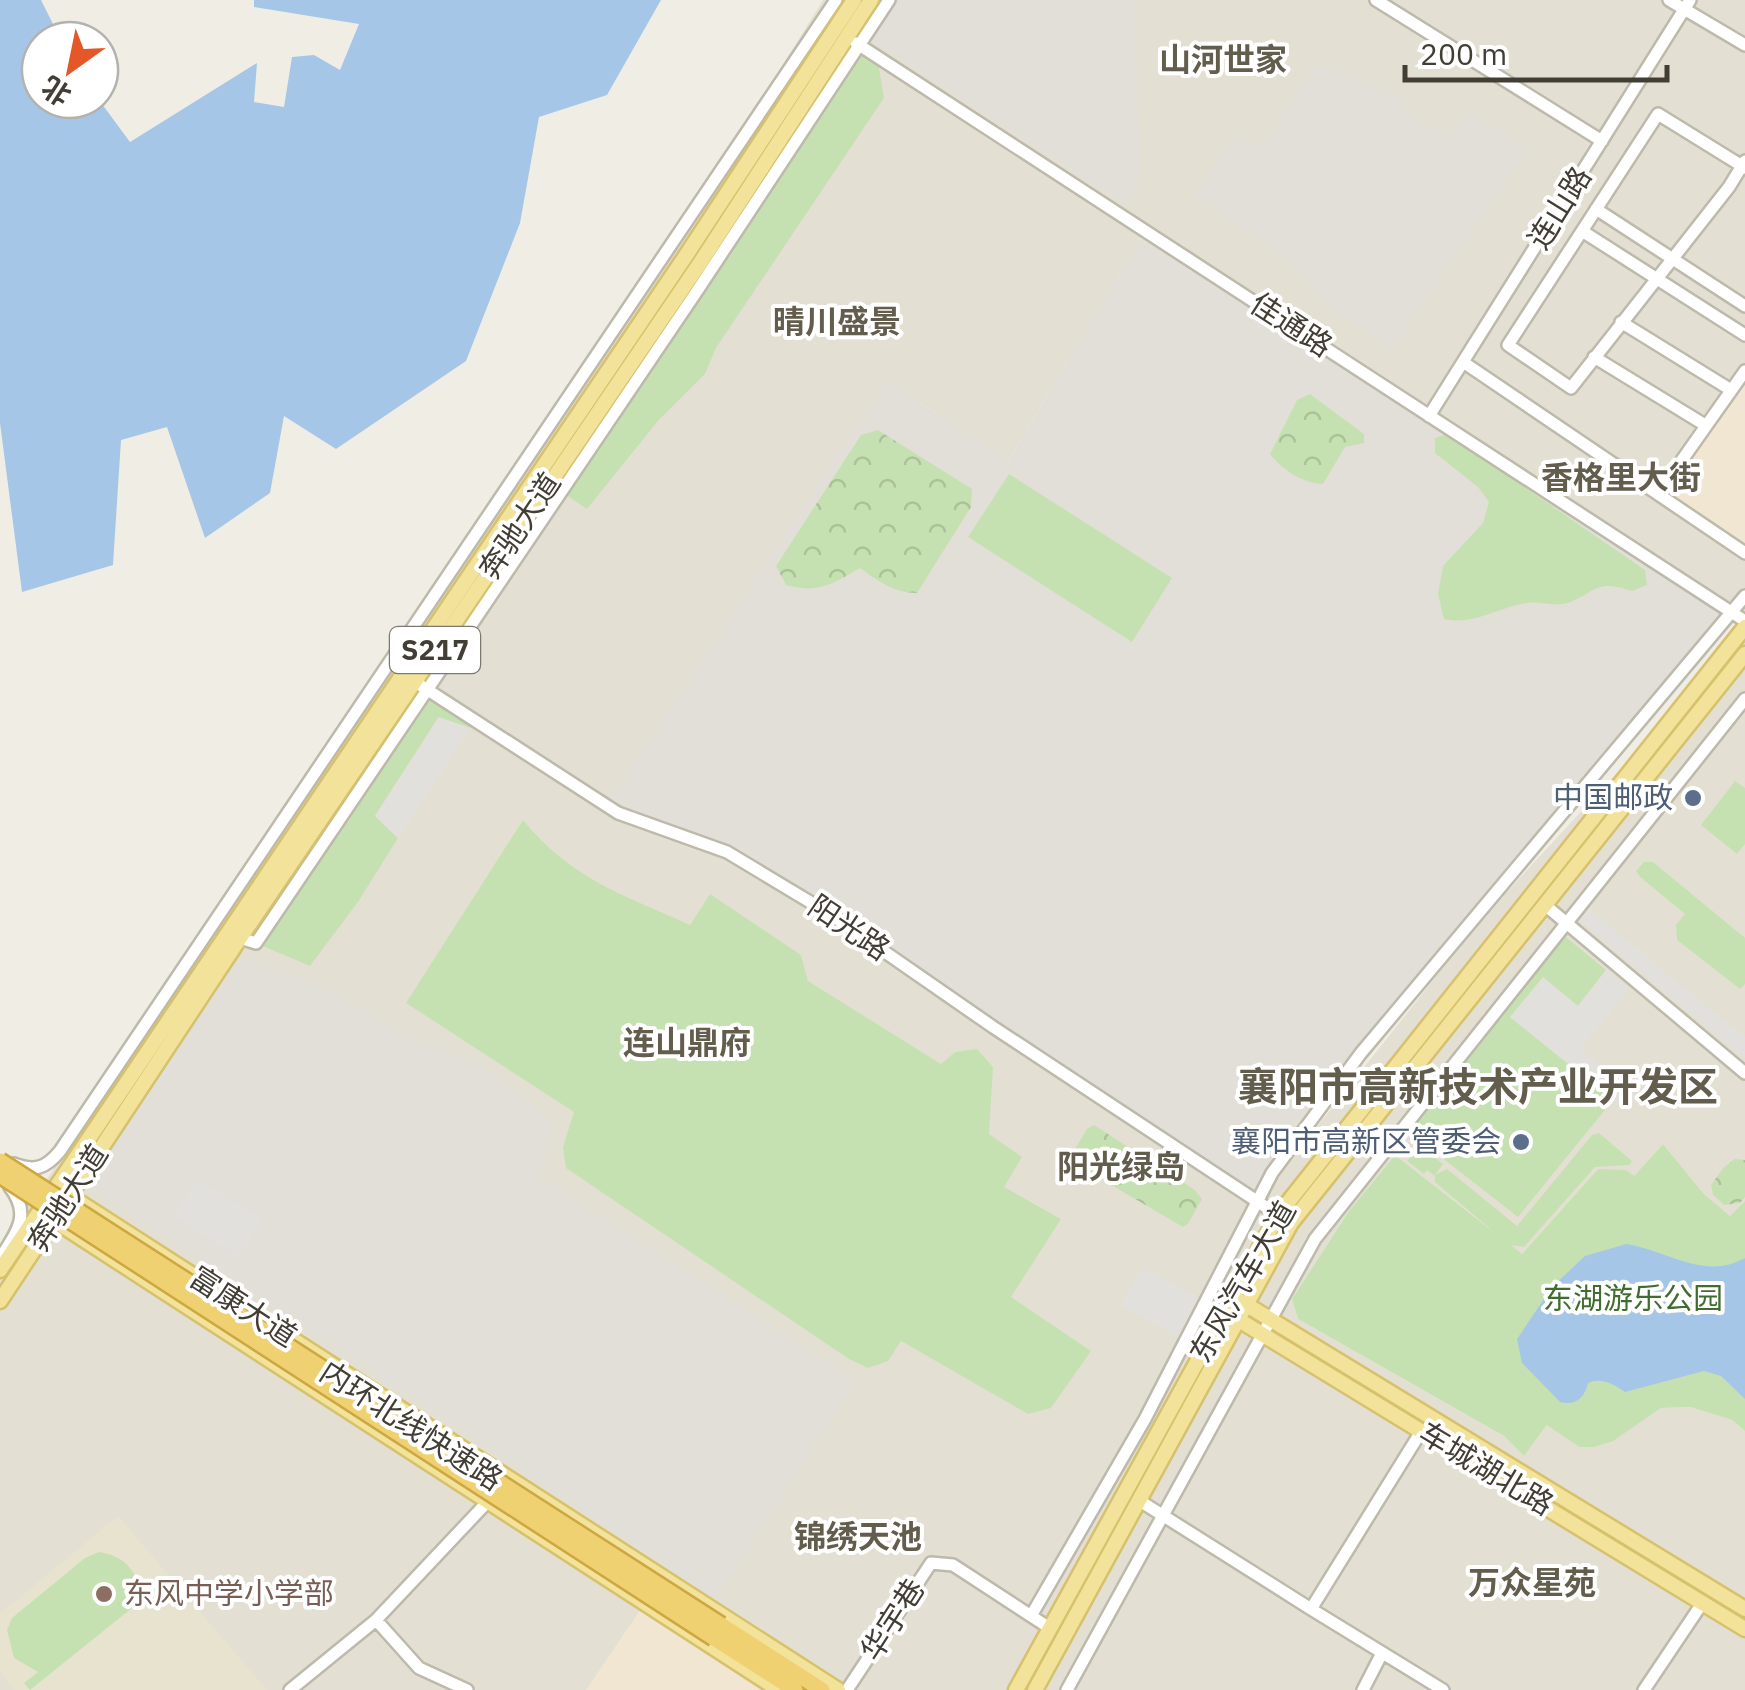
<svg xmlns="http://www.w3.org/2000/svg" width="1745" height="1690" font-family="'IBM Plex Sans','Noto Sans SC',sans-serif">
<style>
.residential{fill:#e3e0d3}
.commercial{fill:#f1e6d1}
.industrial{fill:#e2dfd9}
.education{fill:#e8e3cf}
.green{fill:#c6e1b1}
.forest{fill:url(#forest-crowns)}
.parking{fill:#e1e0dc}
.water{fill:#a6c6e8}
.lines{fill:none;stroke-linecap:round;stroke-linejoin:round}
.minor-casing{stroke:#bdb9ab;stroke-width:16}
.major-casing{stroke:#d6c16c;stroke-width:19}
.highway-casing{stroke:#cca742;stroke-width:20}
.minor{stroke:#fff;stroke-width:11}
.major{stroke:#f3e39a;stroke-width:14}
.highway{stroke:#efd171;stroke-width:15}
.highway-bridge-casing{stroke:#cca742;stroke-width:20;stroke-linecap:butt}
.highway-bridge{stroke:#efd171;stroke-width:15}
.service-dot{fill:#5c6f8a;stroke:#fff;stroke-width:4}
.education-dot{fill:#8d6e63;stroke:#fff;stroke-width:4}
.labels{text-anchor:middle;stroke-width:8;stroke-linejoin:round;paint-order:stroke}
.shield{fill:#fff;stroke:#7b7872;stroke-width:2.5}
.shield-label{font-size:28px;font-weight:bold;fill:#423e35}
.street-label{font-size:30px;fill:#423e35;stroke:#fff}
.service-label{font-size:30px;fill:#4e5e75;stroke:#fff;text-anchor:end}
.park-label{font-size:30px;fill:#406d2f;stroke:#fff}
.education-label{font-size:30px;fill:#785e54;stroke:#fff;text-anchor:start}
.neighbourhood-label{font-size:32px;font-weight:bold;fill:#635d4d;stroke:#fff}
.district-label{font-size:40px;font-weight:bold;fill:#635d4d;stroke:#fff}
</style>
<defs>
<pattern id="forest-crowns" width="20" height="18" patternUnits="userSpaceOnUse" patternTransform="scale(2.5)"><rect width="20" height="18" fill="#c6e1b1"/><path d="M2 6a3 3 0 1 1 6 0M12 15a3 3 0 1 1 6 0" fill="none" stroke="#abc299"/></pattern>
</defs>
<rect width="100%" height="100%" fill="#f0eee4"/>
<path class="residential" d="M823,0H1745V627L1145,231L1009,460L886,381L728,852L1258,1201L1480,921L1745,634V1201L1731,1217L1704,1194L1663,1144L1634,1176L1598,1169L1522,1254L1395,1155L1349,1211L1292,1299L1298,1319L1504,1436L1524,1456L1548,1424L1579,1447L1629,1428L1661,1408L1690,1407L1732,1420L1745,1431V1690H0V1249L647,284Z"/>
<path class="commercial" d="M1745,371V553L1658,494Z
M643,1606L777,1690H586Z"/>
<path class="industrial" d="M895,0H1135L1140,182L1125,205L870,40Z
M1313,67L1345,71L1408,100L1401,112L1451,138L1466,112L1529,148L1392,350L1328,306L1296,269L1258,239L1193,196L1236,133L1260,148Z
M1145,231L1731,612L1361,1053L1258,1202L727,852L606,805L886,381L1009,460Z
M239,955L329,990L407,1035L481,1064L553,1122L549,1156L538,1175L856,1381L716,1600L558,1492L86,1185Z"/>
<path class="education" d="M118,1516L267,1690H15L0,1672V1614Z"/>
<path class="green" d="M860,45L877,56L884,98L716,348L705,374L658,421L587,509L560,491Z
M1447,434L1645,570L1647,585L1632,591C1594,578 1597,593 1567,603C1555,607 1540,601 1528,603C1498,607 1474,626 1444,619L1438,594L1443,566L1483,523L1489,502L1478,487L1435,453V438Z
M1009,474L1172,578L1132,642L968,537Z
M425,688L475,720L470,728L438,718L375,816L398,838L358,902L310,966L256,943Z
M1735,781L1745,788V844L1737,854L1701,825Z
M523,820C571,879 624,895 690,925L710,894L801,955L808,981L941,1064L955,1052L977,1049L993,1067L989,1134L1022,1157L1004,1187L1061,1219L1011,1297L1091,1351L1051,1408L1028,1414L901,1341L888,1361L868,1368L849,1359L566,1168L563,1147L574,1112L406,1003Z
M1644,862H1653L1745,938V984L1740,989L1677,940L1676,925L1685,914L1639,876L1636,871Z
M1560,932L1606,970L1578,1006L1510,1017L1613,1100L1518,1217L1404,1128Z
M1599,1133L1632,1161L1629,1165L1595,1167L1524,1247L1511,1245L1522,1254L1598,1169L1626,1170L1634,1176L1663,1144L1704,1194L1730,1216L1745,1201V1431L1732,1420L1690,1407L1661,1408L1613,1441L1594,1447H1579L1547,1425L1524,1456L1504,1436L1298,1319L1292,1299L1349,1211L1395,1155L1495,1233L1435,1182V1176L1427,1170L1424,1174L1407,1161L1419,1145L1443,1164L1435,1175L1447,1169L1517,1226L1592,1135Z
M99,1552C128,1556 147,1579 132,1608L30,1690L24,1683L38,1672L14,1658L7,1630L12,1618L85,1558Z"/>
<path class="forest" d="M1310,394L1364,434V443L1345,447L1323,484C1304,484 1281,469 1270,454L1297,400Z
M878,430L972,489L971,507L917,593C894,593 878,581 860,568C832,584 819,594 786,585L776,566L861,435Z
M1094,1125L1195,1190L1202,1199L1188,1224L1183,1227L1072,1162L1069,1159L1087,1129Z
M1735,1159L1745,1160V1197L1740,1203L1724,1205L1713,1195L1711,1185L1724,1167Z"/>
<path class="parking" d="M439,717L470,728L398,838L375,816Z
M1581,902L1745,1038V1059L1573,915Z
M1606,970L1629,989L1580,1048L1638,1096L1626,1110L1510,1017L1543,977L1578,1006Z
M198,1179L262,1219L238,1257L174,1216Z
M1143,1267L1205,1302L1185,1341L1120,1305Z"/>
<path class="water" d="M0,0H41L61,40H40V100H99L130,142L257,63L254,102L284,107L292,57L314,55L340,70L359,24L254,7V0H661L607,95L539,117L520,223L466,361L336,449L284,416L270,493L205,538L167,427L121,440L113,565L22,592L0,423Z
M1626,1244C1667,1250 1704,1281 1745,1258V1399L1721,1376L1704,1371L1625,1392C1613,1384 1602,1377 1588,1383C1585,1398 1575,1406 1560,1402L1522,1363L1517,1339L1552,1287L1585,1256Z"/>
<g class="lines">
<g class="minor-casing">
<path id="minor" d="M1376,0L1602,141
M1669,0L1745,45
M856,43L1745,621
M1745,161L1729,187L1571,388L1508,345L1658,114L1742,166L1745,168
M1596,209L1745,306
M1582,231L1745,335
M1621,322L1731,390
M1594,357L1705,425
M1463,362L1745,553
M1429,416L1690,0
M1658,494L1745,371
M420,685L618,813L727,852L830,914L993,1027L1278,1215
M1545,905L1745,1073
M240,938L256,943L697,291L889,0
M14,1164C35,1172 46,1168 60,1151L836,0
M3,1254C19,1229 30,1213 10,1187
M1140,1501L1311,1609L1422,1430
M1311,1609L1443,1690
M1031,1616L1145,1419L1272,1173L1361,1053L1745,596
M376,1620L419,1668L467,1690
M290,1690L376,1620L492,1497
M847,1690L931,1563L953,1565L1048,1627
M1067,1690L1315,1239L1745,699
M1363,1690L1382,1653
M1644,1690L1703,1602"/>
</g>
<g class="major-casing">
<path id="major" d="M65,1193L838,1690
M49,1217L779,1690
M0,1270L687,254L854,0
M0,1301L240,938L700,263L871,0
M1242,1302L1745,1609
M1234,1317L1745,1629
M1016,1690L1278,1215L1745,627
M1035,1690L1291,1223L1745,654"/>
</g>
<g class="highway-casing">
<path id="highway" d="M721,1625L822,1690
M714,1638L795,1690"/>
</g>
<use href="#minor" class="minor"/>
<use href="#major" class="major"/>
<use href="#highway" class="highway"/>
<g class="highway-bridge-casing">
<path id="highway-bridge" d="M0,1161L721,1625
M0,1175L714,1638"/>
</g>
<use href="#highway-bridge" class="highway-bridge"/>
</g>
<g class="service-dot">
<circle cx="1693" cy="798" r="10"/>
<circle cx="1521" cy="1142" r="10"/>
</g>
<circle class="education-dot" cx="104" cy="1594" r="10"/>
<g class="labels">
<rect class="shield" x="390" y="627" width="90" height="46" rx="8"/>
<g class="shield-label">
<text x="435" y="660">S217</text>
</g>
<g class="street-label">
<text transform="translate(1560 208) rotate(-58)" y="10">连山路</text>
<text transform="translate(1291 325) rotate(33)" y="10">佳通路</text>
<text transform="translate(520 526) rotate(-56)" y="10">奔驰大道</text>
<text transform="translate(849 928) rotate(34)" y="10">阳光路</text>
<text transform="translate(68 1198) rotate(-57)" y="10">奔驰大道</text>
<text transform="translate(1243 1282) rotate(-60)" y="10">东风汽车大道</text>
<text transform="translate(243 1307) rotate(33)" y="10">富康大道</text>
<text transform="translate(411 1426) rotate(33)" y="10">内环北线快速路</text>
<text transform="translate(1486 1469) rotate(31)" y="10">车城湖北路</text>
<text transform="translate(893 1620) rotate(-57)" y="10">华宇巷</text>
</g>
<g class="service-label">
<text x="1673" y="808">中国邮政</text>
<text x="1501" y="1152">襄阳市高新区管委会</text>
</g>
<g class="park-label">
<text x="1633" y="1309">东湖游乐公园</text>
</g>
<g class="education-label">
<text x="124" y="1604">东风中学小学部</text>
</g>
<g class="neighbourhood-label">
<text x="1223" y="71">山河世家</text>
<text x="837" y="333">晴川盛景</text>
<text x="1621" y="489">香格里大街</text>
<text x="687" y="1054">连山鼎府</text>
<text x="1121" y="1178">阳光绿岛</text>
<text x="858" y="1548">锦绣天池</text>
<text x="1532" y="1594">万众星苑</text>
</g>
<g class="district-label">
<text x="1478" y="1101">襄阳市高新技术产业开发区</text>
</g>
</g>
<g transform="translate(70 70) rotate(213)"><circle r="48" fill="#ffffff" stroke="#b3b2ae" stroke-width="2.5"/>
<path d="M0-8L18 38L0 25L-18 38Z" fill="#e35728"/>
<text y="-15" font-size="28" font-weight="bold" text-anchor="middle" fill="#423e35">北</text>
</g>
<path d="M1405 65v15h262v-15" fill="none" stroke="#423e35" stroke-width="5"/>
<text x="1420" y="65" font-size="30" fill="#423e35" stroke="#ffffff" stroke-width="8" paint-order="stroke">200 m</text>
</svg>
